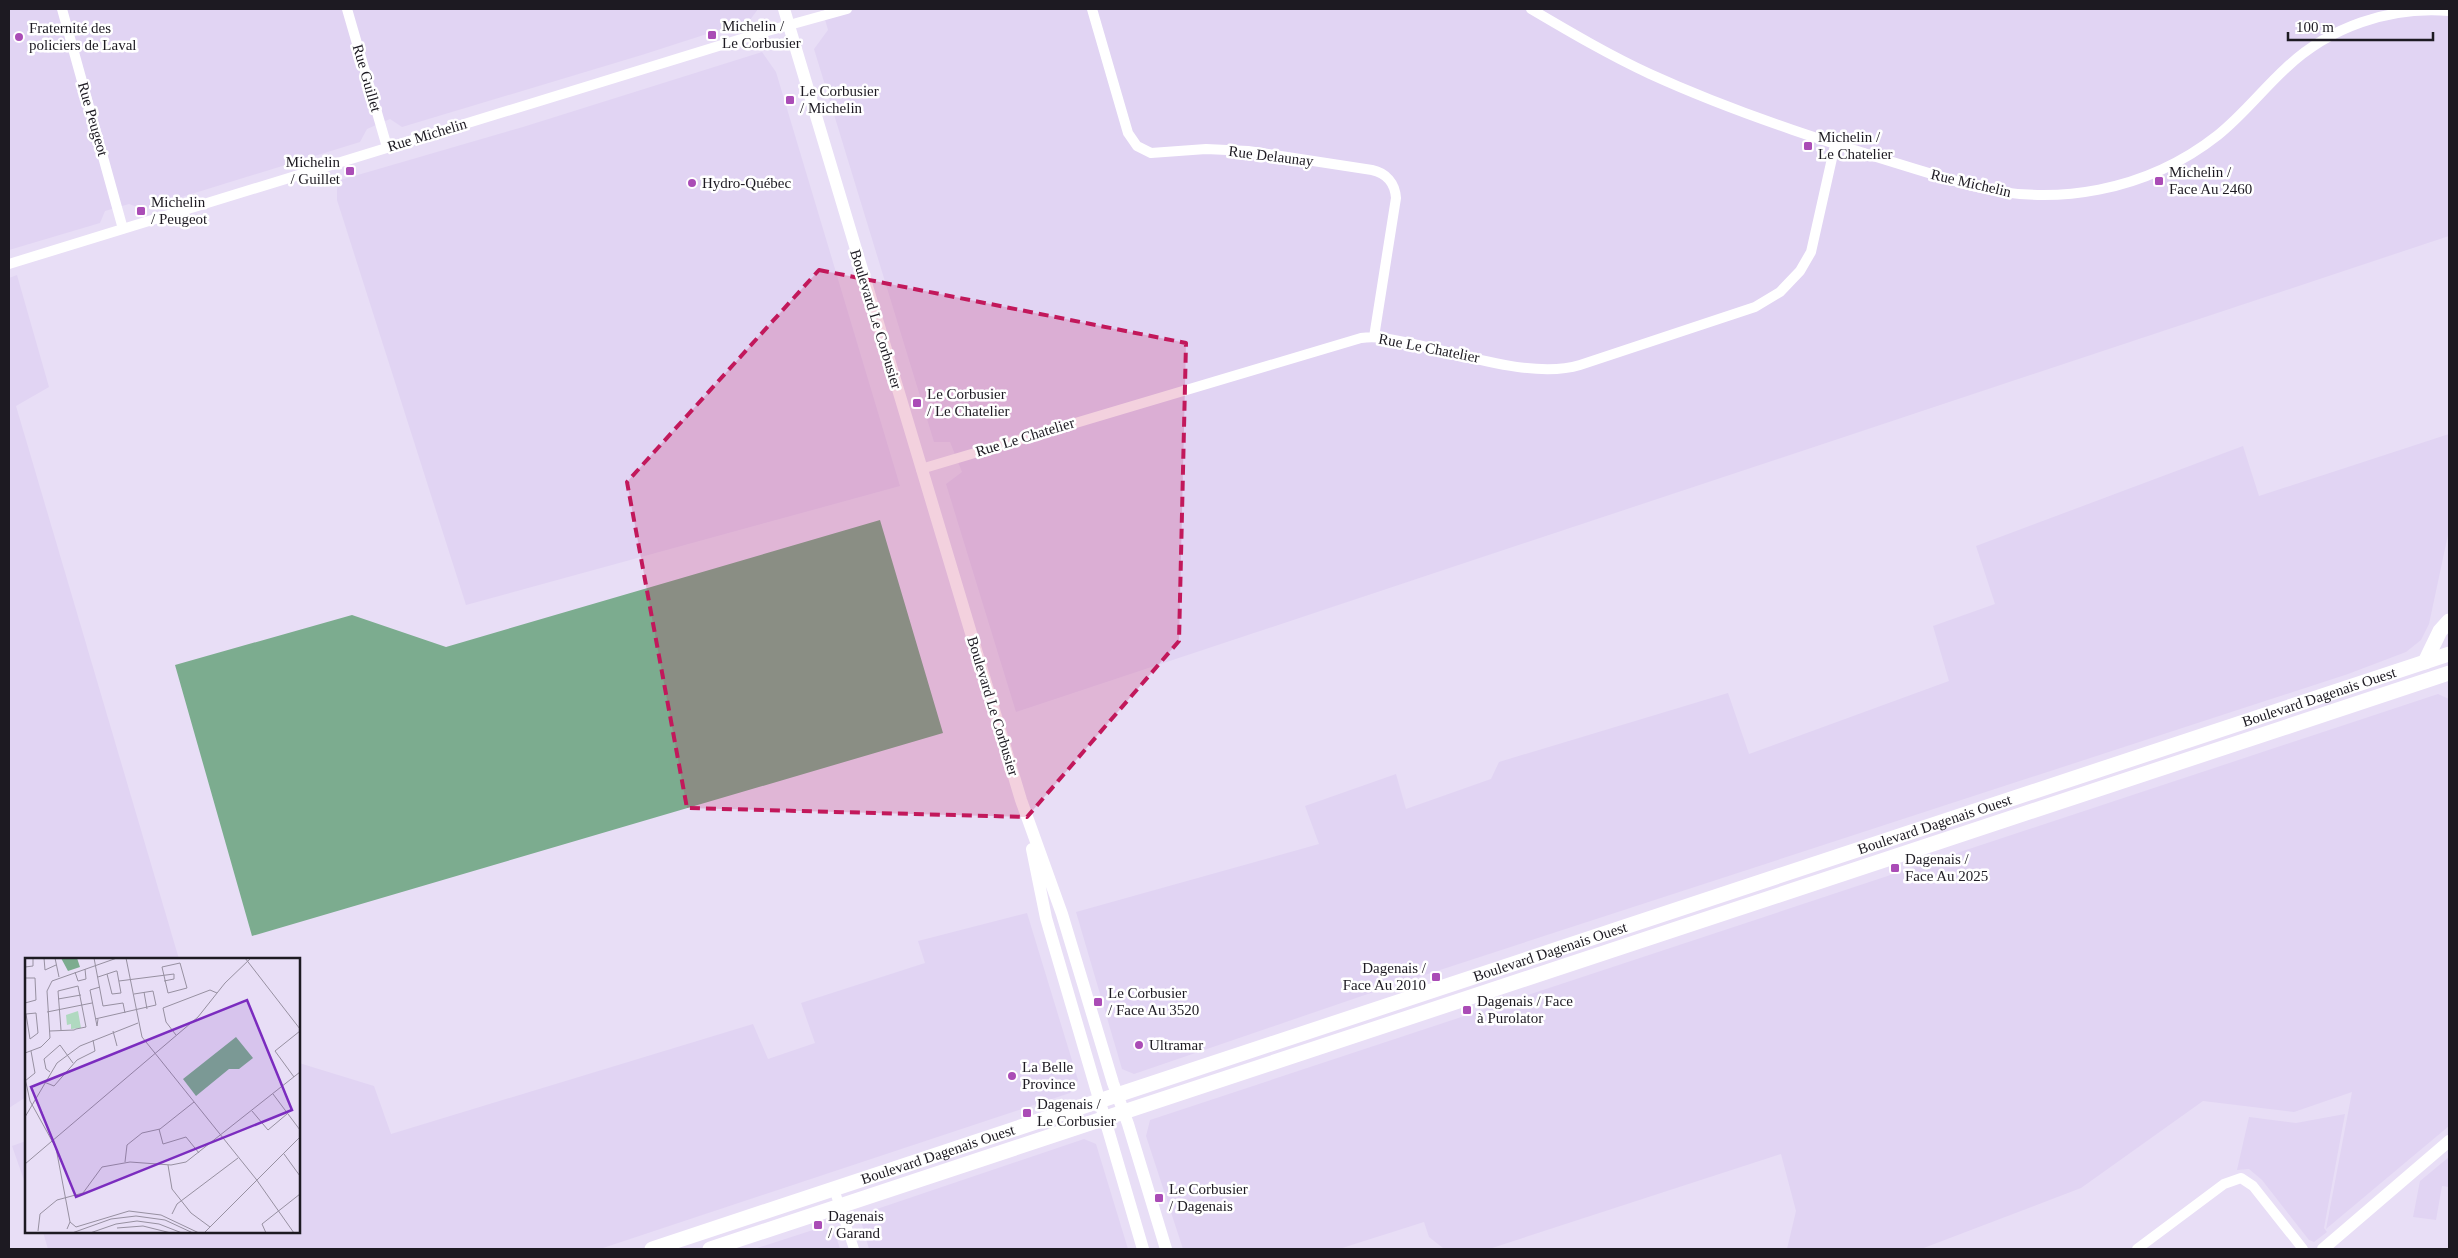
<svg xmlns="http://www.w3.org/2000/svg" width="2458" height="1258" font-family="'Times New Roman',serif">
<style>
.built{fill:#e1d4f3}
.forest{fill:#7cac8f}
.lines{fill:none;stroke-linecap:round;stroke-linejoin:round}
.minor{stroke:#fff;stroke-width:10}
.tertiary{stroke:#fff;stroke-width:12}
.secondary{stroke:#fff;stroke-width:15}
.marked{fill:#c2185b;fill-opacity:0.2;stroke:#c2185b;stroke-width:4;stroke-dasharray:10 6;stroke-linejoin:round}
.poi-dot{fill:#aa4cb6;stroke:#fff;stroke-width:2}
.labels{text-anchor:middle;stroke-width:5;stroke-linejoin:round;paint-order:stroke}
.poi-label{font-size:15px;fill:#1d1a22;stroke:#fff;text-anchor:start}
.street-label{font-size:15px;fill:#1d1a22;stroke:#fff}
.inset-road{fill:none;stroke:#9790a1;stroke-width:1}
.view{fill:#7b2cbf;fill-opacity:0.15;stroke:#7b2cbf;stroke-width:2.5}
.inset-edge{fill:none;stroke:#1d1a22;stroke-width:2.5}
</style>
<rect width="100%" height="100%" fill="#e8def6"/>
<path class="built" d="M9,9H758L750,20L645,54L402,127L390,119L367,129L360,142L143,209L129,204L105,211L100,223L9,250Z
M822,9H2449V236L1016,712L946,484L962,472L950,442H934L814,49L828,30Z
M762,52L776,72L900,486L466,605L337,200V181L523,127Z
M17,275L49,387L16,406L179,959H26V1097L9,1108V278Z
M2449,434V530L2429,624L2421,640L2406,652L2348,674L1397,984L1134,1074L1122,1069L1076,912L1319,844L1305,806L1396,774L1406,809L1491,779L1499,762L1728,693L1749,754L1949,681L1933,626L1995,604L1976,546L2243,446L2259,496Z
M2438,694L2449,699V1126L2326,1229L2352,1092L2294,1112L2203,1101L2081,1188L1921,1249H1787L1796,1211L1781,1154L1489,1249L1443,1248L1429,1237L1424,1222L1339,1249H1183L1146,1136L1150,1120Z
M1027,913L1078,1080L1070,1093L600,1249H48L43,1232H299V1063L374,1086L391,1134L753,1024L768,1059L815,1043L801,1003L925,963L918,941Z
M2345,1114L2324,1228L2327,1232L2314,1242L2309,1240L2262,1180L2249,1169L2237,1170L2249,1117L2296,1123Z
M1084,1139L1096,1144L1128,1249H869L861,1221L868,1212Z
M26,1141V1186L12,1146Z
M2449,1157V1187L2442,1186L2436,1220L2413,1217L2420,1181Z
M826,1229L836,1236L840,1249H754L813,1230Z"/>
<path class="forest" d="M880,520L943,733L252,936L175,665L352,615L446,647Z"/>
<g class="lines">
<path class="minor" d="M62,9L123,229
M347,9L387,147
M1092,9L1128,133L1137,146L1151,153L1206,149L1248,151L1372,170C1386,173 1395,183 1396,198L1374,337
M1531,9C1570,32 1609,55 1650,74C1753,121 1860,152 1968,185C2055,208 2147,191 2218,135C2243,115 2263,89 2286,68C2329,27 2390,6 2449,11
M9,264L764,32L847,9
M921,469L1361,338C1380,335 1399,341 1418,345C1464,355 1535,379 1580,365L1755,307L1780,292L1800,271L1811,252L1835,145
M834,1189L854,1249
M2137,1249L2224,1184L2241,1178L2253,1186L2303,1249"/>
<path class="tertiary" d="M784,9L1021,800L1062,914L1113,1083L1128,1124L1166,1249
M1032,849L1046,918L1143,1249
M2323,1249L2449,1141"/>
<g class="secondary">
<path d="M2425,662L2440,631L2449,621"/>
<path id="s1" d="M652,1249L2449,654"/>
<path d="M710,1249L2449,673"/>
</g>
</g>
<path class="marked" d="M819,270L1186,343L1179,641L1027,817L687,808L627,482Z"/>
<g class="poi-dot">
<rect x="707" y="30" width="10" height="10" rx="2.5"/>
<circle cx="19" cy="37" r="5"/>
<rect x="785" y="95" width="10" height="10" rx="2.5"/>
<rect x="1803" y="141" width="10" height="10" rx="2.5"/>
<rect x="345" y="166" width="10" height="10" rx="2.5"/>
<rect x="2154" y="176" width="10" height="10" rx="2.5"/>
<circle cx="692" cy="183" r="5"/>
<rect x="136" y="206" width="10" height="10" rx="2.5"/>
<rect x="912" y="398" width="10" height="10" rx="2.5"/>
<rect x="1890" y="863" width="10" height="10" rx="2.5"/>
<rect x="1431" y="972" width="10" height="10" rx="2.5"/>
<rect x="1093" y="997" width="10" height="10" rx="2.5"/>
<rect x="1462" y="1005" width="10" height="10" rx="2.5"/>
<circle cx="1139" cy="1045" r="5"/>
<circle cx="1012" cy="1076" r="5"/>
<rect x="1022" y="1108" width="10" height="10" rx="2.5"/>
<rect x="1154" y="1193" width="10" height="10" rx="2.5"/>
<rect x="813" y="1220" width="10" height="10" rx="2.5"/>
</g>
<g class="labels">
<g class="poi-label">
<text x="722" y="31">Michelin /<tspan x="722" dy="17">Le Corbusier</tspan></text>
<text x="29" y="33">Fraternité des<tspan x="29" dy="17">policiers de Laval</tspan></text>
<text x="800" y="96">Le Corbusier<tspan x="800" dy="17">/ Michelin</tspan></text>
<text x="1818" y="142">Michelin /<tspan x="1818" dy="17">Le Chatelier</tspan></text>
<text x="340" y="167" text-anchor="end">Michelin<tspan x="340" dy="17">/ Guillet</tspan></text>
<text x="2169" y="177">Michelin /<tspan x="2169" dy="17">Face Au 2460</tspan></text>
<text x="702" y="188">Hydro-Québec</text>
<text x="151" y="207">Michelin<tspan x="151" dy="17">/ Peugeot</tspan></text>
<text x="927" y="399">Le Corbusier<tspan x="927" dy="17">/ Le Chatelier</tspan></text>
<text x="1905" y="864">Dagenais /<tspan x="1905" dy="17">Face Au 2025</tspan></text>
<text x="1426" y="973" text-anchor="end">Dagenais /<tspan x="1426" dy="17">Face Au 2010</tspan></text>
<text x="1108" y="998">Le Corbusier<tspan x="1108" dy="17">/ Face Au 3520</tspan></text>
<text x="1477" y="1006">Dagenais / Face<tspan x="1477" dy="17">à Purolator</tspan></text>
<text x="1149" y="1050">Ultramar</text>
<text x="1022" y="1072">La Belle<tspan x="1022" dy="17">Province</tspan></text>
<text x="1037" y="1109">Dagenais /<tspan x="1037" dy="17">Le Corbusier</tspan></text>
<text x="1169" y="1194">Le Corbusier<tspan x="1169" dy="17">/ Dagenais</tspan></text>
<text x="828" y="1221">Dagenais<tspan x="828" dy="17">/ Garand</tspan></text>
</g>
<g class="street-label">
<text transform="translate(367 78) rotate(74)" y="5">Rue Guillet</text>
<text transform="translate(93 119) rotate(74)" y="5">Rue Peugeot</text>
<text transform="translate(427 135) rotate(-17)" y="5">Rue Michelin</text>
<text transform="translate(1271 156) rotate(7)" y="5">Rue Delaunay</text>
<text transform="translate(1971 183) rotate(13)" y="5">Rue Michelin</text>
<text transform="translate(876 319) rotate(73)" y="5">Boulevard Le Corbusier</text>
<text transform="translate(1429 348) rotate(11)" y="5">Rue Le Chatelier</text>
<text transform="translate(1025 437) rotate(-17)" y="5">Rue Le Chatelier</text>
<text dy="5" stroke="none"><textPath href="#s1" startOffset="1756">Boulevard Dagenais Ouest</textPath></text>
<text transform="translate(993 706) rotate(73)" y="5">Boulevard Le Corbusier</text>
<text dy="5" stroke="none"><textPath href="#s1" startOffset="1351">Boulevard Dagenais Ouest</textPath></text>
<text dy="5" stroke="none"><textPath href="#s1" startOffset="946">Boulevard Dagenais Ouest</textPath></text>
<text dy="5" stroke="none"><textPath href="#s1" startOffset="301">Boulevard Dagenais Ouest</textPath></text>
</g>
</g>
<g transform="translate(25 958)">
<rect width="275" height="275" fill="#e8def6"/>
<path d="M53,53L56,70L46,71V66L42,67L41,57Z" fill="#b0d9c0"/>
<path d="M36,0H52L55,9L43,13ZM211,79L228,100L214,111H204L171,138L158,121Z" fill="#7cac8f"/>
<path class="inset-road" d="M19,0L20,12L31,7M30,0L34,19M69,0L78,48L98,45L100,55M101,0L117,79L231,221L269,275M220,0L275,71M155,5L162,30L143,35L137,9ZM0,9L8,8V0M50,14L53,23L61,21L60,11M73,19L91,13H92L96,35L87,36L82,16M0,20H10L11,42L0,45M94,23L149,16V21L139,23M119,34L122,51M33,41L56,37M22,54L67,45M11,55L13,75L5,81L1,56ZM70,61L131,47L128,33L109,36M73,61L72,68L65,32L75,29M24,73H25L49,72L51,71L61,69L53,28L33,33L36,72M88,73L92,88M151,77L141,64L138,50L185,32L192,35M0,95L16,89L25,80L22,33L27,23L92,0M25,114L21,111L19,101L35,87L48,105M269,119L250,93L275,73M0,120L5,143L31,190L45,264L42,271M0,123L10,115L6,93M19,124L29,128L52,102L70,93L68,82M248,136L275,172M227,153L243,172L262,156M0,159L32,105L55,88L113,65M134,171L138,186L161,179L174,195M259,196L275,218M100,204L102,187L117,175L135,171L169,144M0,206L173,59L200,25L226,0M143,207L147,231L166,255L185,269M147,256L152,246L213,200M136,257L174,275M45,264L51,269L104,253L136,257M92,270L118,268L146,275M13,273L15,256L32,242L58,235L77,209L105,204L146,207L161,204L275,114M47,275L86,261L111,258L140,262L168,275M65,275L91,266L112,263L134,266L157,275M179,275L275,179M241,275L237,266L275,236"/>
<path class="view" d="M222,42L267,152L51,239L6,129Z"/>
<rect width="275" height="275" class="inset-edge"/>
</g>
<rect width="2458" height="1258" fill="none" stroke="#1d1a22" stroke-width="20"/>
<path d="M2288 32v8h145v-8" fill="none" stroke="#1d1a22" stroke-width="2.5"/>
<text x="2296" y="32" font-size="15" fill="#1d1a22" stroke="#ffffff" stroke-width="4" paint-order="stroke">100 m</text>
</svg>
